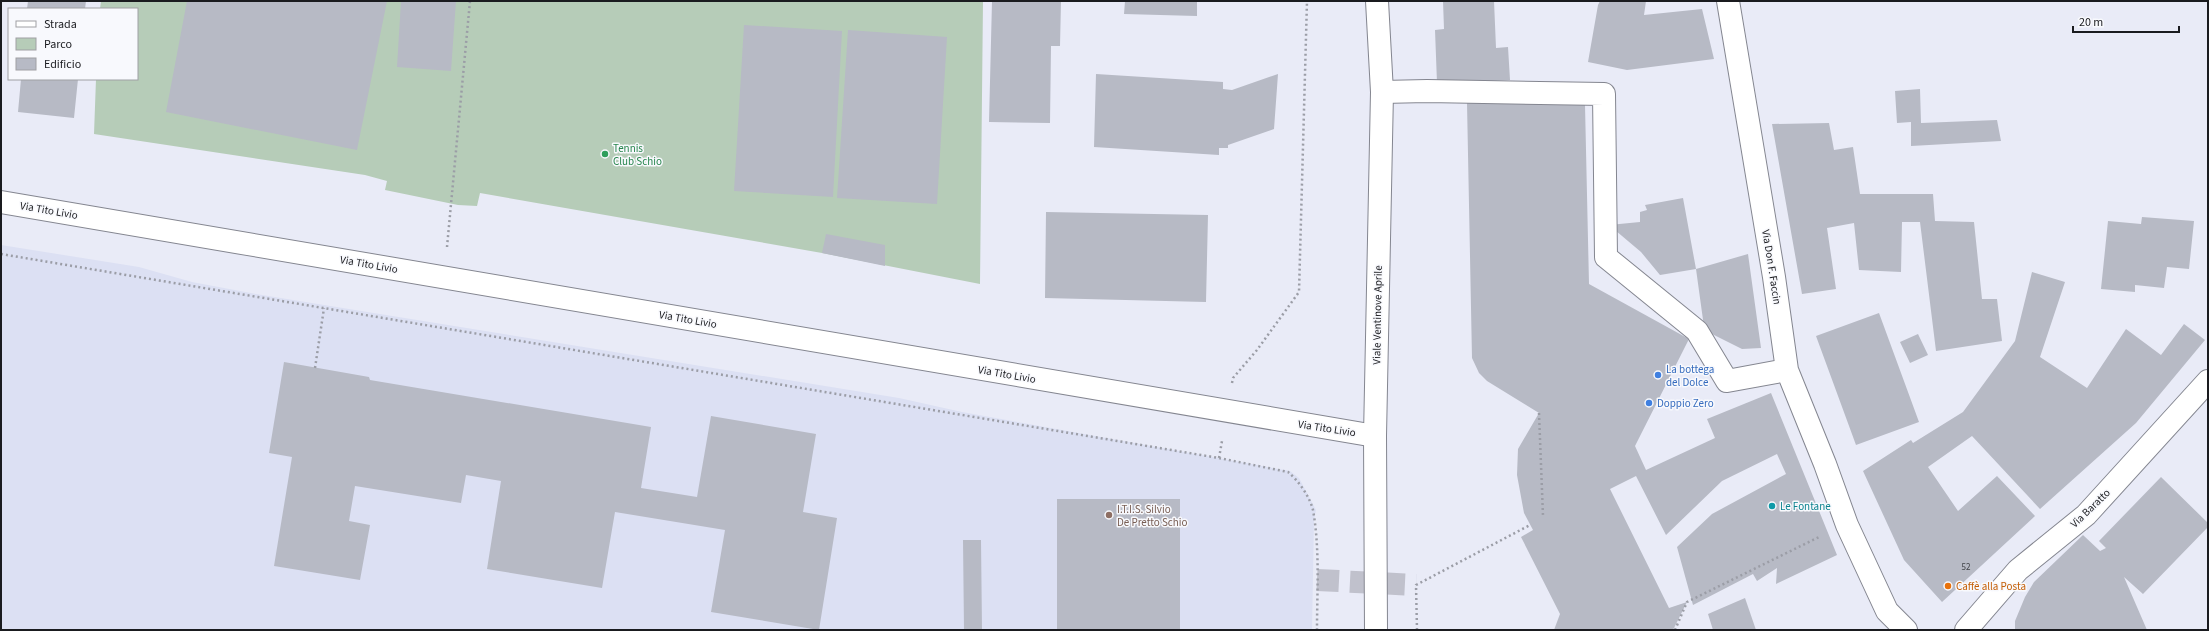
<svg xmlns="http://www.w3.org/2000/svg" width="2209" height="631" font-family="'Source Sans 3',sans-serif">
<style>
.built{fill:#dce0f3}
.green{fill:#b6ccb8}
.building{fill:#b7bac5}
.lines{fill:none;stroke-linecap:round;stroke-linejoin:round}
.pedestrian-tunnel{stroke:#c0c1cc;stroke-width:22;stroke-dasharray:22 11;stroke-linecap:butt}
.minor-casing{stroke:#848690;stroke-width:24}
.tertiary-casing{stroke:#848690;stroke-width:24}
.primary-casing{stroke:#848690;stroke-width:24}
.path{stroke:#9b9da6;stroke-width:2.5;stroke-dasharray:2 3;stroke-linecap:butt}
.minor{stroke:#fff;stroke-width:22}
.tertiary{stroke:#fff;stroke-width:22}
.primary{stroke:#fff;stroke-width:22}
.leisure-dot{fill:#2e9e5b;stroke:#f8f9fd;stroke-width:1.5}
.shop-dot{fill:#3f7fe0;stroke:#f8f9fd;stroke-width:1.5}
.culture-dot{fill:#0f9aa8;stroke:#f8f9fd;stroke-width:1.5}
.education-dot{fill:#8d6e63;stroke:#f8f9fd;stroke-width:1.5}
.food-dot{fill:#e8710a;stroke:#f8f9fd;stroke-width:1.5}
.labels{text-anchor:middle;stroke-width:3;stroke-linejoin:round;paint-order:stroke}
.number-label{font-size:9px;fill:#414348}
.leisure-label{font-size:11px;fill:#27864d;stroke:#f8f9fd;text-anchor:start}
.street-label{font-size:11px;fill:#1a1b1f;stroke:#f8f9fd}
.shop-label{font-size:11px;fill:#366cbe;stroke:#f8f9fd;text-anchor:start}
.culture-label{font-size:11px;fill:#0d838f;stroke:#f8f9fd;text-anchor:start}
.education-label{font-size:11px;fill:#785e54;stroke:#f8f9fd;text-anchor:start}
.food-label{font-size:11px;fill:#c56008;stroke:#f8f9fd;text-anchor:start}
</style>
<rect width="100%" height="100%" fill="#e9ebf7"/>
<path class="built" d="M1,245L139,267L192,282L256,294L899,398L962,412L1290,471L1299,478L1316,510L1314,520L1312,630H1Z"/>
<path class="green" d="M101,1H983L980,284L822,253L480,193L477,206L458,205L385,190L387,181L365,175L94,134L96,79H137V9H100Z"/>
<path class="building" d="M28,1H86L85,9H27Z
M187,1H387L357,150L166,112Z
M401,1H456L451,71L397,67Z
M992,1H1061L1060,46H1051L1050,123L989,122Z
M1125,1H1197V16L1124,14Z
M1443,1H1494L1496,48L1508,47L1510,80L1437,83L1435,30L1444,29Z
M1600,1H1646L1644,15L1702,9L1714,59L1627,70L1588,62L1598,5Z
M744,25L842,31L833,197L734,191Z
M848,30L947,37L937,204L837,198Z
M1096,74L1223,82V89L1232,90L1278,74L1274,129L1228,145V148H1219V155L1094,147Z
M21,79H78L74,118L18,112Z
M1920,89L1921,123L1997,120L2001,141L1911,146V122L1897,123L1895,91Z
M1552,102L1551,104L1585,105L1589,284L1689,339L1635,446L1646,470L1715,438L1707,419L1771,393L1837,555L1776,584L1777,568L1757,581L1753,574L1693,605L1677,547L1712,514L1786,474L1777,454L1722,481L1666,535L1636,476L1610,489L1669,608L1687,602L1673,630H1554L1560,614L1521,537L1533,530L1524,513L1517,475L1518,449L1539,413L1487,381L1479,373L1472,358L1467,103Z
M1829,123L1834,150L1853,147L1860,194H1933L1935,221L1974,222L1982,299H1997L2002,341L1936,351L1920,222H1902L1901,272L1859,270L1854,223L1827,228L1836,289L1802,294L1772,124Z
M1683,198L1696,269L1660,275L1641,252L1609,225L1640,222V212L1647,210L1645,205Z
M1046,212L1208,215L1206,302L1045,298Z
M2142,217L2194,221L2189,269L2167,267L2164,288L2135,285V292L2101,289L2108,221L2141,224Z
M826,234L885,245V266L822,253Z
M1748,254L1761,348L1742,349L1706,331L1704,327L1696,269Z
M2032,272L2065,282L2040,357L2087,388L2126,329L2161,355L2184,324L2205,340L2136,423L2040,509L1972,436L1928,467L1958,511L1997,476L2035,516L1942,602L1904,560L1863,471L1911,440L1913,443L1963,412L2015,341Z
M1879,313L1919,422L1856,445L1816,336Z
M1918,334L1928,355L1910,363L1900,342Z
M284,362L369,377L370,380L651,427L641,488L697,497L711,416L816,434L803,512L837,518L819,630L711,612L725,530L615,512L602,588L487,569L501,481L466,475L461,503L355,486L349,521L370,525L360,580L274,566L292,457L269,453Z
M2161,477L2208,523V527L2143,594L2124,577L2147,630H2015V621L2025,597L2034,582L2083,535L2100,551L2106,548L2099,541Z
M1057,499H1180V630H1057Z
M963,540H981L982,630H964Z
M1745,598L1756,630H1713L1708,614Z"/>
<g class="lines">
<path class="pedestrian-tunnel" d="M1317,580L1416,585"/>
<g class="minor-casing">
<path id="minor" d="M1728,1L1774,277L1787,370L1825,464L1847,525L1887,611L1906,630
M1382,92L1427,91L1604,94L1606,257L1697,331L1727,381L1787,370
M1966,630L2018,570L2086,515L2208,381"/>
</g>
<g class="tertiary-casing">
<path id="tertiary" d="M1,202L1375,436"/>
</g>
<g class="primary-casing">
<path id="primary" d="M1376,630L1375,436L1382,92L1377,1"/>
</g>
<path class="path" d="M447,247L470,1
M1,254L1219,458L1288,472C1298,480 1310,497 1313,510C1320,549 1317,591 1317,630
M315,368L324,308
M1232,383L1233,378L1257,350L1299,292L1307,1
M1539,413L1543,516
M1219,458L1222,441
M1417,630L1416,585L1530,525
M1675,630L1687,602L1819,537"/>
<use href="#minor" class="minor"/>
<use href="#tertiary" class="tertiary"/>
<use href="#primary" class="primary"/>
</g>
<circle class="leisure-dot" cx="605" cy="154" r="4"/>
<g class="shop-dot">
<circle cx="1658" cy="375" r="4"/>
<circle cx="1649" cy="403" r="4"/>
</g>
<circle class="culture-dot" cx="1772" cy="506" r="4"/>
<circle class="education-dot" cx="1109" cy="515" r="4"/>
<circle class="food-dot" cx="1948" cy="586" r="4"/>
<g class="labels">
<g class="number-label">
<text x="1966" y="570">52</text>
</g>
<g class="leisure-label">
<text x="613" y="152">Tennis<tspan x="613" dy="13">Club Schio</tspan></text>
</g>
<g class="street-label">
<text transform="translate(49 210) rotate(10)" y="4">Via Tito Livio</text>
<text transform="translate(369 264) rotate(10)" y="4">Via Tito Livio</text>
<text transform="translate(1772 267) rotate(81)" y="4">Via Don F. Faccin</text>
<text transform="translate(1377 315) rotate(-89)" y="4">Viale Ventinove Aprile</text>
<text transform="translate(688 319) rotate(10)" y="4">Via Tito Livio</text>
<text transform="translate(1007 374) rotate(10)" y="4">Via Tito Livio</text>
<text transform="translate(1327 428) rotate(9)" y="4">Via Tito Livio</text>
<text transform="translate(2090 508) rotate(-44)" y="4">Via Baratto</text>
</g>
<g class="shop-label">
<text x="1666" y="373">La bottega<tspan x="1666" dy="13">del Dolce</tspan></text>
<text x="1657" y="407">Doppio Zero</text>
</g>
<g class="culture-label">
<text x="1780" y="510">Le Fontane</text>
</g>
<g class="education-label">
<text x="1117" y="513">I.T.I.S. Silvio<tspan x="1117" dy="13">De Pretto Schio</tspan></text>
</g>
<g class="food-label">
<text x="1956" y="590">Caffè alla Posta</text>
</g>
</g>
<rect width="2209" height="631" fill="none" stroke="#1a1b1f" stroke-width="4"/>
<rect x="8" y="8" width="130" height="72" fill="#f8f9fd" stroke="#9fa0a4"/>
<rect x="16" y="21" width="20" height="6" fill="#ffffff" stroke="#9fa0a4"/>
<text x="44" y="28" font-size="12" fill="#1a1b1f">Strada</text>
<rect x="16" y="38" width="20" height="12" fill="#b6ccb8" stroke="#9fa0a4"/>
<text x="44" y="48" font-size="12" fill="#1a1b1f">Parco</text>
<rect x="16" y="58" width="20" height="12" fill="#b7bac5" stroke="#9fa0a4"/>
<text x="44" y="68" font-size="12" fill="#1a1b1f">Edificio</text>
<path d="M2073 26v6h106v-6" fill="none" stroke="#1a1b1f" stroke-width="2"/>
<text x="2079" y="26" font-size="12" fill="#1a1b1f" stroke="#f8f9fd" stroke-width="3" paint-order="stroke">20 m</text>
</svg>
